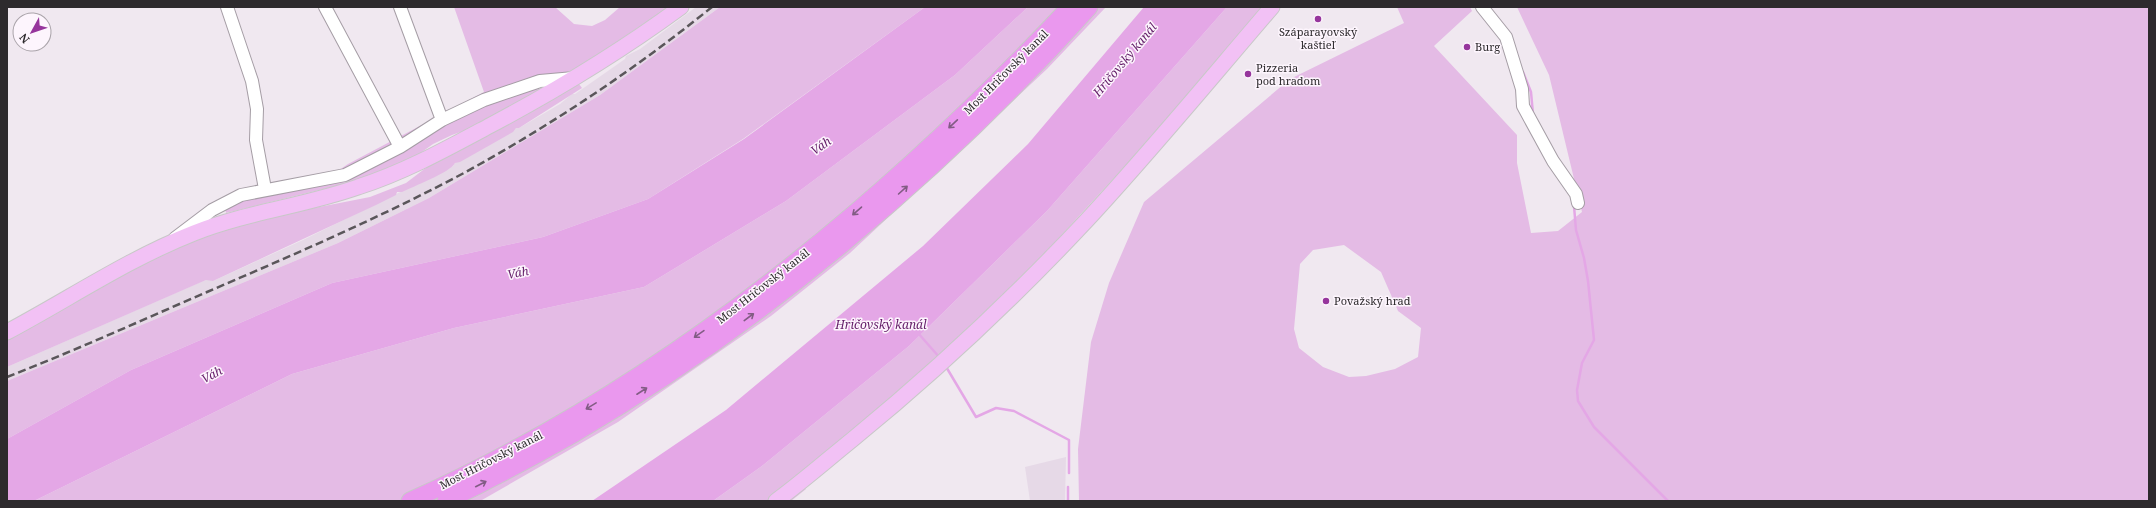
<svg xmlns="http://www.w3.org/2000/svg" width="2156" height="508" font-family="'Noto Serif',serif">
<style>
.built{fill:#e6d9e7}
.green{fill:#e4bbe5;fill-rule:evenodd}
.water{fill:#e4a7e6}
.lines{fill:none;stroke-linecap:round;stroke-linejoin:round}
.stream{stroke:#e4a7e6;stroke-width:2.5}
.minor-casing{stroke:#a59da5;stroke-width:14}
.major-casing{stroke:#c8c8c8;stroke-width:17}
.highway-casing{stroke:#c8c8c8;stroke-width:19}
.minor{stroke:#fff;stroke-width:12}
.major{stroke:#f2c1f5;stroke-width:15}
.highway{stroke:#ea98ee;stroke-width:17}
.rail{stroke:#5a565a;stroke-width:2.5;stroke-dasharray:8 4;stroke-linecap:butt}
.oneway{stroke:#825c84}
.poi-dot{fill:#96359c;stroke:#fdf5fd;stroke-width:1.5}
.labels{text-anchor:middle;stroke-width:3;stroke-linejoin:round;paint-order:stroke}
.poi-label{font-size:11px;fill:#2d2a2d;stroke:#fdf5fd;text-anchor:start}
.street-label{font-size:11px;fill:#2d2a2d;stroke:#fdf5fd}
.water-label{font-size:12px;font-style:italic;fill:#631c68;stroke:#fdf5fd}
</style>
<rect width="100%" height="100%" fill="#f0e8f0"/>
<path class="built" d="M696,7H720L600,95L429,198L338,243L7,381V367L203,281L209,279L213,281L303,240L453,166L455,163L516,128H519L560,104L572,94H575L625,59L626,56L640,49Z
M1066,457L1065,501H1030L1025,467Z"/>
<path class="green" d="M454,7H555L574,24L592,26L605,20L620,7H668L576,70L472,128L452,135L433,144L415,157L391,168L344,184L226,213L225,208L242,199L323,181L348,164L484,92Z
M720,7H925L743,139L648,199L543,237L332,283L131,370L7,439V381L338,243L429,198L600,95Z
M1028,7H1106L1047,69L850,253L771,316L618,422L482,500L34,501L292,374L454,328L644,287L786,201L955,75Z
M1227,7H1271L1023,277L926,370L797,477L806,489L791,501H713L762,466L909,346L1047,211Z
M1397,7H1470L1472,11L1434,46L1517,135V163L1531,233L1558,231L1582,212L1549,75L1517,7H2149V501H1079L1078,449L1091,342L1109,283L1144,202L1290,79L1404,23ZM1344,245L1381,272L1398,311L1421,328L1418,357L1395,369L1366,376L1349,377L1323,367L1299,348L1294,329L1300,264L1313,250Z
M579,84L582,88L519,128H516L513,132L460,162L455,163C451,172 412,187 402,192H397L396,195L376,205L213,281L206,280L7,367V339L156,256L216,231L304,210L370,197L406,183L427,167Z"/>
<path class="water" d="M925,7H1028L955,75L786,201L644,287L454,328L292,374L34,501H7V439L131,370L332,283L543,237L648,199L744,139Z
M1144,7H1227L1047,211L909,346L762,466L713,501H592L726,410L923,246L1028,144Z"/>
<g class="lines">
<path class="stream" d="M1523,72L1531,92L1533,114
M1574,206L1576,230L1584,258L1588,281L1594,340L1582,363L1577,390L1578,401L1594,427L1668,501
M918,333L940,358
M945,365L976,417L996,408L1014,411L1069,440V473
M1068,501V487"/>
<g class="minor-casing">
<path id="minor" d="M227,7L252,81L257,109L256,140L265,189
M325,7L400,147
M400,7L442,120
M1482,7L1506,37L1522,89L1523,106L1553,161L1576,194L1578,203
M175,238L212,210L241,195L345,175L400,147L442,120L484,100L540,81L574,78"/>
</g>
<g class="major-casing">
<path id="major" d="M7,332C69,299 128,259 194,233C247,212 304,206 358,187C405,172 448,148 491,125C557,90 621,51 681,7
M776,501C802,482 827,460 853,439C935,372 1014,298 1087,220C1151,151 1211,78 1272,7"/>
</g>
<g class="highway-casing">
<path id="highway" d="M410,501C663,388 881,208 1070,7
M446,501C489,480 531,458 573,434C760,325 945,168 1089,7"/>
</g>
<use href="#minor" class="minor"/>
<use href="#major" class="major"/>
<use href="#highway" class="highway"/>
<path class="rail" d="M7,377C74,351 140,321 207,292C293,255 379,218 462,174C550,126 634,70 712,7"/>
</g>
<defs><path id="oneway-shaft" d="M-6 0H5M1.5-3L5.5 0L1.5 3" fill="none" stroke-width="1.6" stroke-linecap="round" stroke-linejoin="round"/></defs>
<g class="oneway">
<use href="#oneway-shaft" transform="translate(953 124) rotate(137)"/>
<use href="#oneway-shaft" transform="translate(903 190) rotate(-42)"/>
<use href="#oneway-shaft" transform="translate(857 211) rotate(139)"/>
<use href="#oneway-shaft" transform="translate(749 317) rotate(-37)"/>
<use href="#oneway-shaft" transform="translate(699 334) rotate(145)"/>
<use href="#oneway-shaft" transform="translate(642 391) rotate(-33)"/>
<use href="#oneway-shaft" transform="translate(591 406) rotate(149)"/>
<use href="#oneway-shaft" transform="translate(481 484) rotate(-27)"/>
</g>
<g class="poi-dot">
<circle cx="1318" cy="19" r="4"/>
<circle cx="1467" cy="47" r="4"/>
<circle cx="1248" cy="74" r="4"/>
<circle cx="1326" cy="301" r="4"/>
</g>
<g class="labels">
<g class="poi-label">
<text x="1318" y="36" text-anchor="middle">Száparayovský<tspan x="1318" dy="13">kaštieľ</tspan></text>
<text x="1475" y="51">Burg</text>
<text x="1256" y="72">Pizzeria<tspan x="1256" dy="13">pod hradom</tspan></text>
<text x="1334" y="305">Považský hrad</text>
</g>
<g class="street-label">
<text transform="translate(1006 72) rotate(-45)" y="4">Most Hričovský kanál</text>
<text transform="translate(763 286) rotate(-38)" y="4">Most Hričovský kanál</text>
<text transform="translate(491 460) rotate(-27)" y="4">Most Hričovský kanál</text>
</g>
<g class="water-label">
<text transform="translate(1125 60) rotate(-50)" y="4">Hričovský kanál</text>
<text transform="translate(821 146) rotate(-35)" y="4">Váh</text>
<text transform="translate(518 273) rotate(-11)" y="4">Váh</text>
<text x="881" y="329">Hričovský kanál</text>
<text transform="translate(212 375) rotate(-28)" y="4">Váh</text>
</g>
</g>
<rect width="2156" height="508" fill="none" stroke="#2d2a2d" stroke-width="16"/>
<g transform="translate(32 32) rotate(230)"><circle r="19" fill="#fdf5fd" stroke="#aaa4aa"/>
<path d="M0-3L7 15L0 10L-7 15Z" fill="#96359c"/>
<text y="-6" font-size="11" font-weight="bold" text-anchor="middle" fill="#2d2a2d">N</text>
</g>
</svg>
